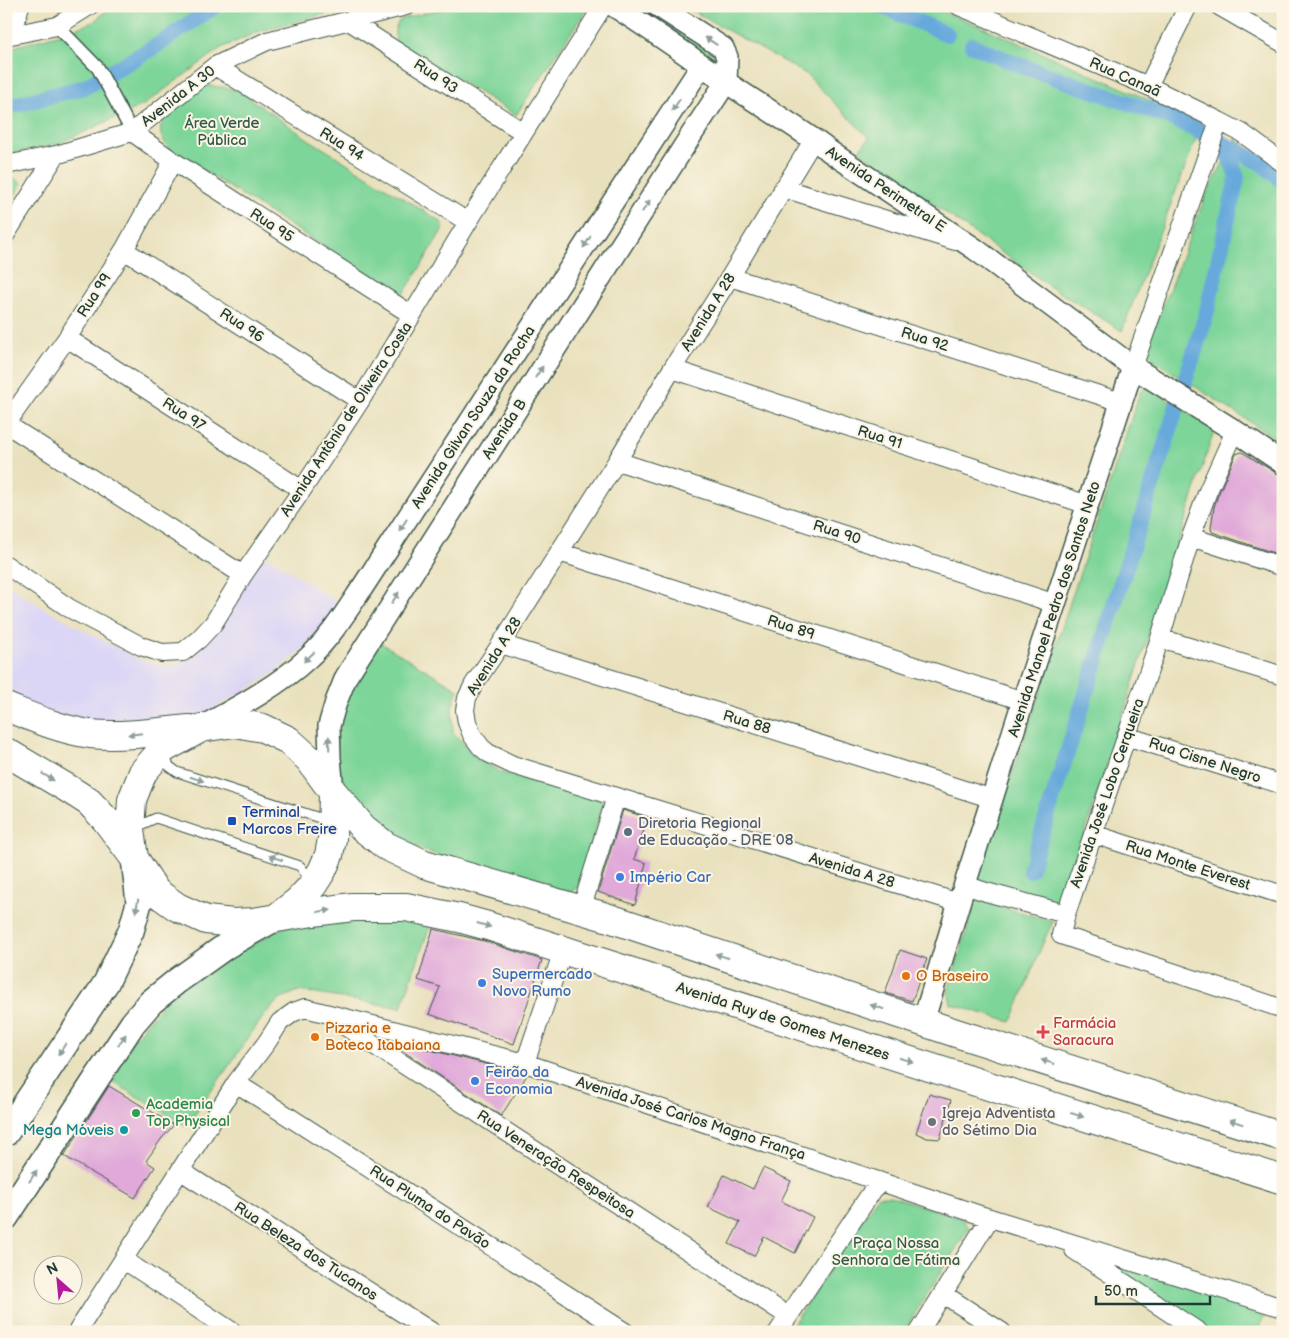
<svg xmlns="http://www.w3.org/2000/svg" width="1289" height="1338" font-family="'Balsamiq Sans',sans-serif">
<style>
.built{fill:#dcd6f6}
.green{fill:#7ed59a;stroke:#4e8967}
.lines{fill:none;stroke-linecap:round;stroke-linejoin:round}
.canal{stroke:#68a9dc;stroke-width:16}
.building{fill:#e0a9d9}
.service-casing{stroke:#3d5649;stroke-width:11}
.pedestrian-casing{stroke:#3d5649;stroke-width:15}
.minor-casing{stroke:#3d5649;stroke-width:20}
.tertiary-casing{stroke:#3d5649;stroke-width:24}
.secondary-casing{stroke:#3d5649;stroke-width:28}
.primary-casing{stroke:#3d5649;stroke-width:30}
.service{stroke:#fff;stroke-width:9}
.pedestrian{stroke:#fff;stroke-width:12}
.minor{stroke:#fff;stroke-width:18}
.tertiary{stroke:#fff;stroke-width:21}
.secondary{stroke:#fff;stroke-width:25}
.primary{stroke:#fff;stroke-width:28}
.oneway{fill:#8f9e9a}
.transit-dot{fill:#1a4fb4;stroke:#fcf5e5;stroke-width:2}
.service-dot{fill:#5c6f8a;stroke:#fcf5e5;stroke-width:2}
.shop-dot{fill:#3f7fe0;stroke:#fcf5e5;stroke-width:2}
.food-dot{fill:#e8710a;stroke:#fcf5e5;stroke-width:2}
.health-dot{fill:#e0444e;stroke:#fcf5e5;stroke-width:2}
.leisure-dot{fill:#2e9e5b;stroke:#fcf5e5;stroke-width:2}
.worship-dot{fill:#6b7280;stroke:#fcf5e5;stroke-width:2}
.culture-dot{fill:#0f9aa8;stroke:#fcf5e5;stroke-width:2}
.labels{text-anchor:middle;stroke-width:4;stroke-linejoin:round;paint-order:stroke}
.street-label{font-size:15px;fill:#1f3d34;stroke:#fcf5e5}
.park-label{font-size:15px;fill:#325b48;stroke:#fcf5e5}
.transit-label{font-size:15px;fill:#164399;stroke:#fcf5e5;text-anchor:start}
.service-label{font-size:15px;fill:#4e5e75;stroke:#fcf5e5;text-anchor:start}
.shop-label{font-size:15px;fill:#366cbe;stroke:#fcf5e5;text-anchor:start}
.food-label{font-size:15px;fill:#c56008;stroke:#fcf5e5;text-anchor:start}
.health-label{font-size:15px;fill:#be3a42;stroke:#fcf5e5;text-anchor:start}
.leisure-label{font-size:15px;fill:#27864d;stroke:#fcf5e5;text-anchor:start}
.worship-label{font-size:15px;fill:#5b616d;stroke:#fcf5e5;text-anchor:start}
.culture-label{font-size:15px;fill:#0d838f;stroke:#fcf5e5;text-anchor:end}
</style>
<rect width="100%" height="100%" fill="#fcf5e5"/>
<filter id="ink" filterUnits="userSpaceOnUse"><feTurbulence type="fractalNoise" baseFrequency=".02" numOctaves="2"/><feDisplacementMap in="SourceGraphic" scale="10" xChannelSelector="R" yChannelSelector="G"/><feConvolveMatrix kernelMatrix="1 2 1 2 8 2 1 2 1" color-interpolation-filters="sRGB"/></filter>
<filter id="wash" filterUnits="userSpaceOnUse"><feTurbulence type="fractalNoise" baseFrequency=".0096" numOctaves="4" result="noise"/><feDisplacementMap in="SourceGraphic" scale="20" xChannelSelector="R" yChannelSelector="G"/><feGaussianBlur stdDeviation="1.12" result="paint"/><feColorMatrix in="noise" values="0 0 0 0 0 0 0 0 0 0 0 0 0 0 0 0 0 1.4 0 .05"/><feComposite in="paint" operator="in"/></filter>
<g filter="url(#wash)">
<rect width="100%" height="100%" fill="#e9e1bd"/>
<path class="built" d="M268,557L339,603L304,648L274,673L247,690L209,711L181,721L109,728L6,700V584L44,608L115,647L141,660L164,666L181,663L197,654L208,641L260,560Z"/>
<path class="green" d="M113,6H355L260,31L221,48L145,104L58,144L6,155V49L61,34L93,22Z
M453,6H587L588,7L516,115L396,42C394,32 394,27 401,19Z
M620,6H645L665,18L713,54L715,57L717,65Z
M684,6H927L978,25L1202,123L1122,331L1049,286L858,151L869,138L806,74Z
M204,85L222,87L239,91L308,139L440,221L444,227L420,268L402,296L169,149C167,145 162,139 161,135C156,114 190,95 204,85Z
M1236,139L1283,174V443L1144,354L1207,193Z
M9,176L22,183L6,210V177Z
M1145,388L1151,389L1211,428L1213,434L1062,904L976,879L1046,675L1140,392Z
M376,640L458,689L452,707L453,732L474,756L502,773L604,801L578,887L572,891L565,894L486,874L377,832L345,787L336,759L337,727L346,694Z
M977,897L993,904L1053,922L1046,936L1011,1022L951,1004L948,991Z
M365,916L431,923L401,1008L299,991C279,998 273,1004 260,1021L187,1126L104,1077L174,989L286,926Z
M878,1196H891L962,1219L969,1228L903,1332H788Z
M1099,1258L1268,1311L1256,1332H1211Z"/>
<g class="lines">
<path class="canal" d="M881,6L947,34
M972,45L1016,64L1172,118L1226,145L1237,178L1206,315L1030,870
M6,107L85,87L156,46L215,6
M1226,145L1261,163L1283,181"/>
</g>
<g id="blocks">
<path class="building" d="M1242,452L1276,473L1283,475V556L1212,532L1211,528L1214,507L1218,495L1236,454Z
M623,810L648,818L634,859L646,863L635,905L598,892Z
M433,929L484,941L542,960L514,1044L429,1014L440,987L418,980Z
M900,950L927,959L912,1001L885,993Z
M390,1040L522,1073L527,1075L501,1116L389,1042Z
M109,1086L174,1125L162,1138L146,1161L155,1167L135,1198L64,1156Z
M929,1094L951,1100L940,1139L927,1138L916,1133Z
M763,1168L791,1181L781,1201L813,1217L795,1253L764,1237L754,1256L729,1244L740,1222L708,1207L724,1175L753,1189Z"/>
</g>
</g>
<g filter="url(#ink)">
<use href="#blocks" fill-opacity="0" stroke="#3d5649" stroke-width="1"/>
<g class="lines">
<g class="service-casing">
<path id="service" d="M164,754L169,766L177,772L329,821
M134,828L156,818L300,866L311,881"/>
</g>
<g class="pedestrian-casing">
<path id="pedestrian" d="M57,26L98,68L132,132"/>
</g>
<g class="minor-casing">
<path id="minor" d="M959,6L1148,86L1219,121L1242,133L1283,163
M1219,6L1283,43
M349,21L523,132
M11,35L20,6
M6,36L57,26L89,6
M215,66L468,222
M1148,86L1188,6
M132,132L173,161L412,315
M814,139L730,277L672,369L617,461L501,644L474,684L467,698L465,710L467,722L472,735L481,747L488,753L513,765L959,903
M6,165L56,155L132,132L215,66L267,41L406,6
M783,188L955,241
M6,234L56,155
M124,250L360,401
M730,277L1121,402
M67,338L302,490
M1133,367L1219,121
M672,369L1088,505
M6,424L67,338L124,250L173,161
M6,424L243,575
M1235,431L1208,491L1191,537L1160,638L1066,914L1061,935L1283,1009
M617,461L1056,604
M1191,537L1283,567
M559,552L1023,701
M6,565L69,608L141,646L162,653L183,652L199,639L213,624L243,575L302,490L360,401L468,222L603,6
M1160,638L1283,676
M501,644L993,799
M1126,736L1283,785
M1093,834L1283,895
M965,885L986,892L1066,914
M581,910L616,797
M337,1021L788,1316
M525,1063L563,951
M236,1083L625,1332
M181,1171L432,1332
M1074,1250L1199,1332
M124,1260L233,1332
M943,1294L1002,1332
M77,1332L236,1083L267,1042L280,1022L294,1012L305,1008L525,1063L977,1214L1283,1308
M778,1332L879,1181
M919,1332L990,1218"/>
</g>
<g class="tertiary-casing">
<path id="tertiary" d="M614,6C652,30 689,56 726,82C761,106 798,127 832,153L975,249L1133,367L1235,431L1283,463
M209,723C242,705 280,684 308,658C330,638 346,612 362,588L702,65
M333,792L330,758L329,726L336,702L346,677L690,137L726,82L727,57L723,48L658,6
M923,1022L959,903L1023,701L1133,367"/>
</g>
<g class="secondary-casing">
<path id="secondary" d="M6,1133L106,983L131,931L139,903L134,858
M6,1217L133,1023L151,1002L177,981L226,946L274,919"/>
</g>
<g class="primary-casing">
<path id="primary" d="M6,707C34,718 61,730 90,734C124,737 157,732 190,729
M6,752L67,788L89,802L106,820L133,856
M333,792L363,828L386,846L424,864L606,917L956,1033L1283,1137
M276,918L298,901L313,885L322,871L329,855L332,839L333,792L309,759L288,740L263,728L235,723L201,728L163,749L143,772L132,800L130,830L134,858L156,892L177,907L206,920L233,923L253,922L313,912L353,907H406L459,918L488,926L1283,1180"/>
</g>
<use href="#service" class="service"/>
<use href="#pedestrian" class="pedestrian"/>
<use href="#minor" class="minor"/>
<use href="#tertiary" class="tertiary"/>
<use href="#secondary" class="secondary"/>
<use href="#primary" class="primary"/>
</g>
<defs><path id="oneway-solid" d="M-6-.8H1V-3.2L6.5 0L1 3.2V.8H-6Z" transform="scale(1.25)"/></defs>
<g class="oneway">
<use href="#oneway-solid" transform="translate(711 41) rotate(-147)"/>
<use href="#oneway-solid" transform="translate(676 105) rotate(123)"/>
<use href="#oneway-solid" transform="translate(646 206) rotate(-57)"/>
<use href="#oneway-solid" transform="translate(587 242) rotate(123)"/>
<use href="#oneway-solid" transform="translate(539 372) rotate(-57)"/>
<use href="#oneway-solid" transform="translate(403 525) rotate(123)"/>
<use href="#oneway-solid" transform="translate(395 598) rotate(-57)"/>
<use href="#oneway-solid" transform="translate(309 657) rotate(138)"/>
<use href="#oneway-solid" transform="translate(135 734) rotate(174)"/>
<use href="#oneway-solid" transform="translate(329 743) rotate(-92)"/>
<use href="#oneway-solid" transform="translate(48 777) rotate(31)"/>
<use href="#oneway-solid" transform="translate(197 779) rotate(18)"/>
<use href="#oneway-solid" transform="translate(276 858) rotate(-161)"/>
<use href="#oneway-solid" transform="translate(137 906) rotate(100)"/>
<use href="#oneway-solid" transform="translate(324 911) rotate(-7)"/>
<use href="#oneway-solid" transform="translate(484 925) rotate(16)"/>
<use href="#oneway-solid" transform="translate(722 956) rotate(-162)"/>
<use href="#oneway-solid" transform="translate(877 1007) rotate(-162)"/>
<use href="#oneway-solid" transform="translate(122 1040) rotate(-57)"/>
<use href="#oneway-solid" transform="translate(62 1049) rotate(124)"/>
<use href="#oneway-solid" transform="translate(906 1060) rotate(18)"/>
<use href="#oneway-solid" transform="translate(1048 1062) rotate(-162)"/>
<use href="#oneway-solid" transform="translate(1077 1115) rotate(18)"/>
<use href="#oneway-solid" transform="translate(1236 1122) rotate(-162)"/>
<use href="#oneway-solid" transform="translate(33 1176) rotate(-57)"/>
</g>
</g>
<rect class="transit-dot" x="227" y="816" width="10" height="10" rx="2.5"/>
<circle class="service-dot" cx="628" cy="832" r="5"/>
<g class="shop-dot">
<circle cx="620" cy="877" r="5"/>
<circle cx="482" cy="983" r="5"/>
<circle cx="475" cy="1081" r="5"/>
</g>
<g class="food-dot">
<circle cx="906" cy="976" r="5"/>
<circle cx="315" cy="1037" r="5"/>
</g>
<path class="health-dot" d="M1040.5 1024.5h5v5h5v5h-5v5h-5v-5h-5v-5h5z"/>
<circle class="leisure-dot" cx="136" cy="1113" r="5"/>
<circle class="worship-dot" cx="932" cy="1122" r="5"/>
<circle class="culture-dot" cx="124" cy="1130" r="5"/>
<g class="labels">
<g class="street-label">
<text transform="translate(436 76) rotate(33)" y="5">Rua 93</text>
<text transform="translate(1125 77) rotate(24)" y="5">Rua Canaã</text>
<text transform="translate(178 96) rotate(-38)" y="5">Avenida A 30</text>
<text transform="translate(342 144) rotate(32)" y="5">Rua 94</text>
<text transform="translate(886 189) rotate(34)" y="5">Avenida Perimetral E</text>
<text transform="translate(272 225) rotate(33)" y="5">Rua 95</text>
<text transform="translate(94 295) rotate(-57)" y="5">Rua 99</text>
<text transform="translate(708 312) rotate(-58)" y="5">Avenida A 28</text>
<text transform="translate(242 325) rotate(33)" y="5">Rua 96</text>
<text transform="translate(925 339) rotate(18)" y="5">Rua 92</text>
<text transform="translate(184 414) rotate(33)" y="5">Rua 97</text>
<text transform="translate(473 417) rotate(-57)" y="5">Avenida Gilvan Souza da Rocha</text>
<text transform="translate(346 419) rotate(-57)" y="5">Avenida Antônio de Oliveira Costa</text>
<text transform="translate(504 429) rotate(-57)" y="5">Avenida B</text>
<text transform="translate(880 437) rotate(18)" y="5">Rua 91</text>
<text transform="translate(837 532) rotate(18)" y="5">Rua 90</text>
<text transform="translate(1054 609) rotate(-72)" y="5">Avenida Manoel Pedro dos Santos Neto</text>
<text transform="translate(791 627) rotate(18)" y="5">Rua 89</text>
<text transform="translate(494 656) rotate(-58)" y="5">Avenida A 28</text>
<text transform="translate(747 722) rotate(17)" y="5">Rua 88</text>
<text transform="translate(1205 760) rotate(18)" y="5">Rua Cisne Negro</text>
<text transform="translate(1107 793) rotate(-71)" y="5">Avenida José Lobo Cerqueira</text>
<text transform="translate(1188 865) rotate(18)" y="5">Rua Monte Everest</text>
<text transform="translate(852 870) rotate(17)" y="5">Avenida A 28</text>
<text transform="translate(783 1021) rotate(18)" y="5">Avenida Ruy de Gomes Menezes</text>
<text transform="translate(691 1118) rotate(18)" y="5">Avenida José Carlos Magno França</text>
<text transform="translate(556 1164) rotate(33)" y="5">Rua Veneração Respeitosa</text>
<text transform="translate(430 1207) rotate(33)" y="5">Rua Pluma do Pavão</text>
<text transform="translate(306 1251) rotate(33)" y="5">Rua Beleza dos Tucanos</text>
</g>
<g class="park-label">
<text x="222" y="128">Área Verde<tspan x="222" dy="17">Pública</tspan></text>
<text x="896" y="1248">Praça Nossa<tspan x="896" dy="17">Senhora de Fátima</tspan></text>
</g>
<g class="transit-label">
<text x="242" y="817">Terminal<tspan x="242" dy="17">Marcos Freire</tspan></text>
</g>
<g class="service-label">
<text x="638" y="828">Diretoria Regional<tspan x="638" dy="17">de Educação - DRE 08</tspan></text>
</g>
<g class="shop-label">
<text x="630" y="882">Império Car</text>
<text x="492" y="979">Supermercado<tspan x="492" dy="17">Novo Rumo</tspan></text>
<text x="485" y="1077">Feirão da<tspan x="485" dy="17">Economia</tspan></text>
</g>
<g class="food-label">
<text x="916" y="981">O Braseiro</text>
<text x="325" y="1033">Pizzaria e<tspan x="325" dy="17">Boteco Itabaiana</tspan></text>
</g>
<g class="health-label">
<text x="1053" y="1028">Farmácia<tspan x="1053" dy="17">Saracura</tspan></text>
</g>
<g class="leisure-label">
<text x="146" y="1109">Academia<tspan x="146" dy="17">Top Physical</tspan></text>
</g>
<g class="worship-label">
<text x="942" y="1118">Igreja Adventista<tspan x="942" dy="17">do Sétimo Dia</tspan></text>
</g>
<g class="culture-label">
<text x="114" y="1135">Mega Móveis</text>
</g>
</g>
<rect width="1289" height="1338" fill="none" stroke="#fcf5e5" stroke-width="25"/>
<g transform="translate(58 1280) rotate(333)"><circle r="24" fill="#fcf5e5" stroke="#a4ab9e"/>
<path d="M0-4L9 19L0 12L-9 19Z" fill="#b5179e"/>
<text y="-8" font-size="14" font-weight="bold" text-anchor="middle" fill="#1f3d34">N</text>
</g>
<path d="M1096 1296v8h114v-8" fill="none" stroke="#1f3d34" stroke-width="2.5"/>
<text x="1104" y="1296" font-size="15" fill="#1f3d34" stroke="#fcf5e5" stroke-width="4" paint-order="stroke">50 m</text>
</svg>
